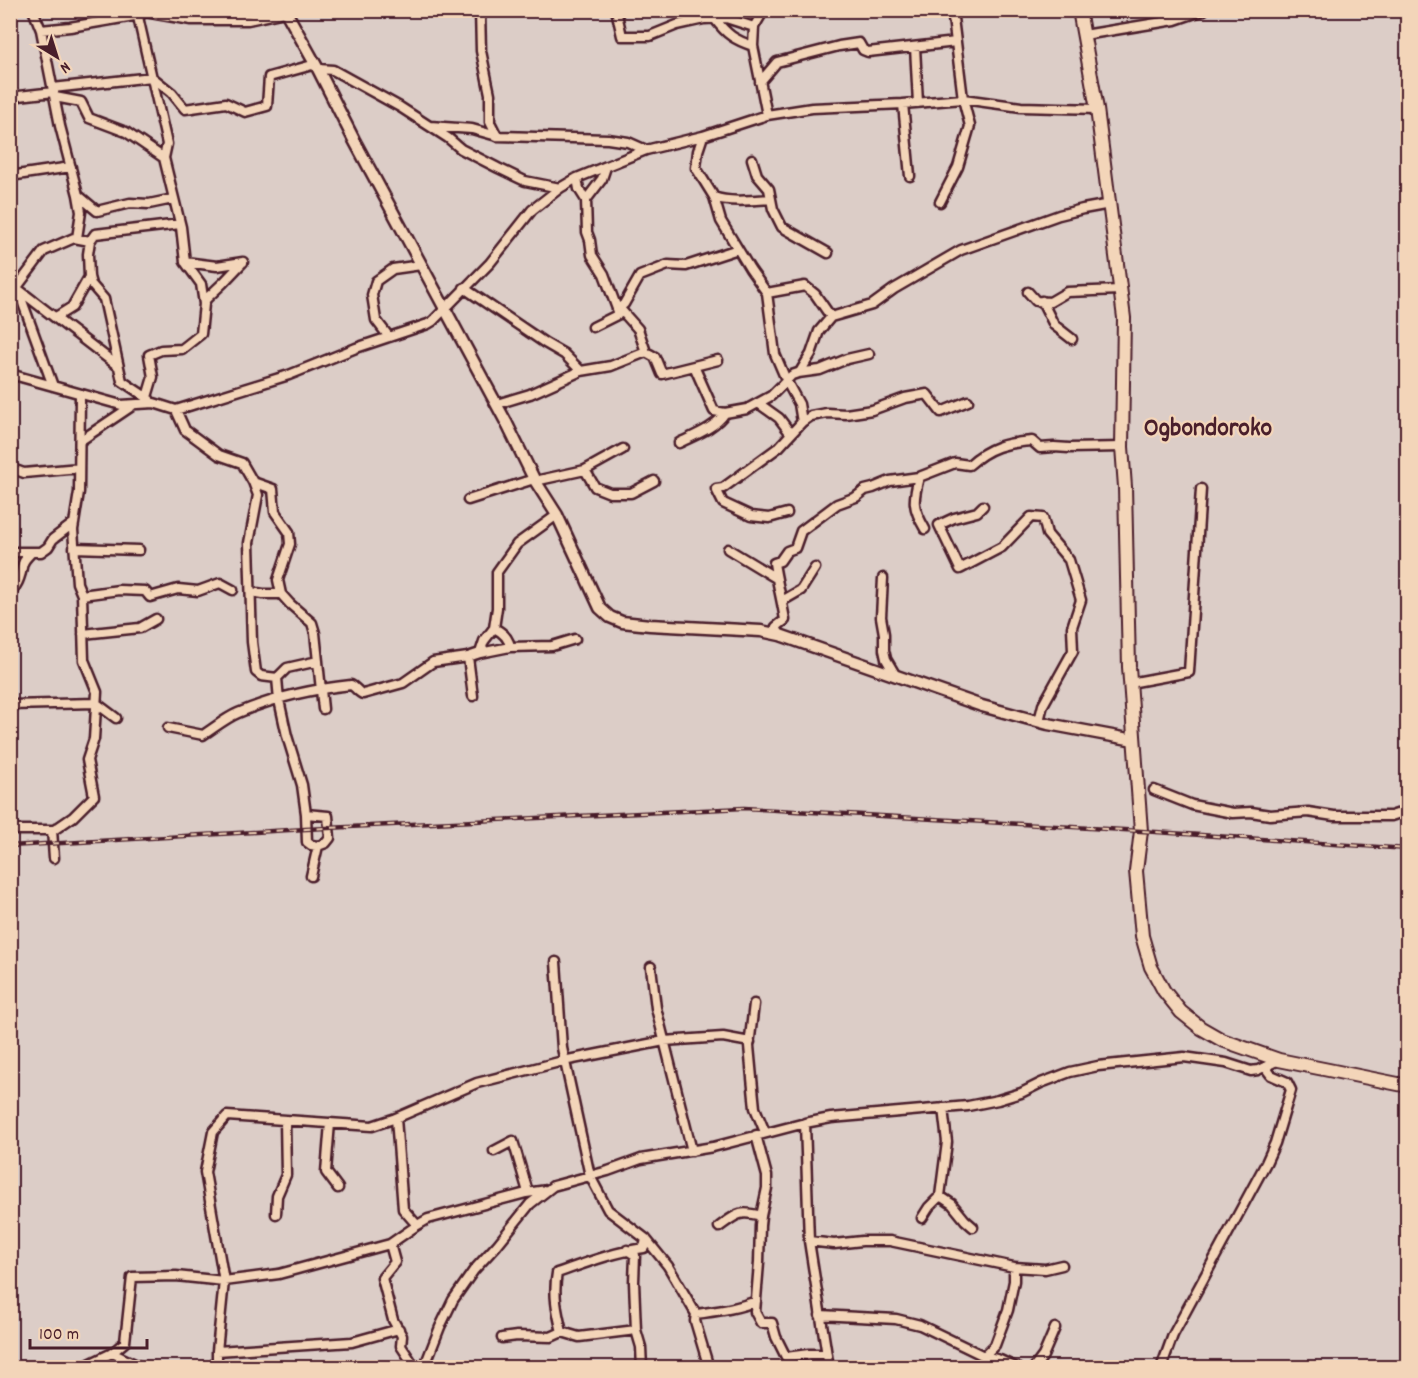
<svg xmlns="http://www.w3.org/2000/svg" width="1418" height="1378" font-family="Dekko,sans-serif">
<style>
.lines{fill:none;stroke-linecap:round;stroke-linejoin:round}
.minor-casing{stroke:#4a1f2b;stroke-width:13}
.tertiary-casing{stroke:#4a1f2b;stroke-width:15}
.secondary-casing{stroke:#4a1f2b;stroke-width:16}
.minor{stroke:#f3d5b9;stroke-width:8}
.tertiary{stroke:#f3d5b9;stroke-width:10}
.secondary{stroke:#f3d5b9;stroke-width:12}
.rail-casing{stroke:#4a1f2b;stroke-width:4.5}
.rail{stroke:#f3d5b9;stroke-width:2;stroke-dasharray:7;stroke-linecap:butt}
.labels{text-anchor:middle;stroke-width:4.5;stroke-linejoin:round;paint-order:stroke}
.quarter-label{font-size:26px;font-weight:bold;fill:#4a1f2b;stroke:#f3d5b9}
</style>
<rect width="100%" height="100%" fill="#dccdc7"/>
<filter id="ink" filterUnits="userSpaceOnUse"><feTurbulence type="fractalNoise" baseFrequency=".0167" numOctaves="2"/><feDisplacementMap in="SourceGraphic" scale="12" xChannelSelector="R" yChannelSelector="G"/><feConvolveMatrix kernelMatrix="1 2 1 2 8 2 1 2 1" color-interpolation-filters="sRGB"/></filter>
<g filter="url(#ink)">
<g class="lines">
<g class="minor-casing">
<path id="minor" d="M33,10L41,30L60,126L78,195L97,211L130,203L149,204L173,199
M480,10L481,51L490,94V122L497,136
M616,10L622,36H650L677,25L704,19L726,18L754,27
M764,10L754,27L753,46L767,115
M138,17L167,144L164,158
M715,19C727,35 735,40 753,46
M41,30L70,27L134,16L138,17L145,12L191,20H248L285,12
M1084,35L1175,20L1204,10
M915,47L918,103
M318,69L333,70L400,107L448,138L461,149L498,168L525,181L560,188
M760,82L777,62L839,46L859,43L863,50L868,52L956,42
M53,88L152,77L172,93L185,109L226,103L245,112L267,106L269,77L316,64
M10,97L54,92
M55,97L81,102L89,118L126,132L164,158L181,227L185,262L201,284L204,304L201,334L182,349L161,350L149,355L153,377L147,397
M903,104L910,176
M430,126L472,129L497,136L608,139L628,142L646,150
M703,136L698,151L696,168L714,197L721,221L750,269L767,293L775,354L787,382L799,404L802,422L811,416L827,413L846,414L872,410L905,398L927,394L941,412L968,401
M752,159L757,175L769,189L773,209L782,227L828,253
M10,176L71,167
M577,178L579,189L586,200L587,232L590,240L592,255L604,274L619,314L593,327
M714,197C729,203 755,200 771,199
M586,200L602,179L606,167
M940,202L958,167L970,126L963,99L952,10
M77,238L81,212L78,195
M90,241L88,254L89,277L91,284L104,299L122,381L149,399
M185,262L217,266L243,262
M10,283L118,366
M464,288L545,343L564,354L581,371L611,366L646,352L638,329L622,311L619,314
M1028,292L1036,301L1050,302L1067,292L1120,290
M767,293L805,286L815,294L831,317L872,305L894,289L961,250L1059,215L1083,209L1110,204
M1042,301L1054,325L1072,339
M204,304L206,299L223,283L243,262
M618,309L624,304L640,276L668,265L686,266L738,249
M56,317L72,307L89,277
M389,337L376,320L372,295L376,281L393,269L421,265
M646,352L655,357L662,374L718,360
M694,366L714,411L725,413
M800,372L811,354L819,331L831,317
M10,374L121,405L154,403L176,410L289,375L356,348L428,324L433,321L490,263L532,210L560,188L577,178L646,150L703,136L767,115L812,108L903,104L963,99L1021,107L1097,109
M53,386L17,287L44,251L74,238L90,241L95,234L180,224
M758,403L779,418L791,434
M497,404L530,394L581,371
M176,410L185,430L219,455L242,463L253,482L273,489L275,512L289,532L290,544L278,580L281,594
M80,441L132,406
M679,443C695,435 715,428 725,413L747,409L771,396L792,375L798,373L820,370L847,359L869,354
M10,468L24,473L79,468
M585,470L595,487L610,493H631L654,481
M919,477C913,500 912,507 925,529
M535,481L585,470L623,449
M253,482L258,495L249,543L252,642L256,672L261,676L277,678L279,700L287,736L302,785L306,814L307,842L311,845L318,846L311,876
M468,500L534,479
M983,506L977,512L954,518L939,525L960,569L1002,547L1031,517L1043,518L1047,534L1069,560L1081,600L1072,627L1073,651L1043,705L1039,721
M787,513L769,518L751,516L723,503L716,489L723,488L779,447L802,422
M74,548L139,550
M728,549L776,578
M10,552H32C18,566 25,563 19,579C17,586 12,589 10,597
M32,552H41L48,547L53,539L74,523
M883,578L881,617L884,634V650L886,659L896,676
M251,592L263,594H281L290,604L312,623L315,633L323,709
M82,595L119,590L145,591L150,597L178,589L198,591L220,583L233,590
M782,601L801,590L815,568
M494,628C502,632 509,637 510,647L552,646L575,639
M83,634L140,628L156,619
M780,635L776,627L785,620C782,601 777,582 774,563L780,561L787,551L795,548L801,531L837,504L856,497L865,490L873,488L890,481L919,477L955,463L969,465C989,447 1005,443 1032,441L1040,448L1054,447L1069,448L1122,447
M480,653L510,647
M277,678L287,668L318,661
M1130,683L1189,672L1201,489
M473,696L468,657L480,653L484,641L494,628L497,608V572L517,544L557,515
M10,705L96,703L116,718
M168,728L203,735C214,728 226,718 238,713C273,698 313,689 351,685C356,687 358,693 363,694L403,683L433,662L468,657
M1154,790L1192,805L1233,813L1251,812L1270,815L1308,812L1334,816H1391L1400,813L1408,812
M306,814L328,816L330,838L326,843L318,846
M10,830H54L73,817L94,796L87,760L94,739L97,692L84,660L82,595L77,583L73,530L79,492L80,395
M52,830L54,858
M556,962L562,1048L590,1176L608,1210L646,1239L668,1266L696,1314C717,1311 737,1309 756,1301
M651,967L656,1008L692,1151
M754,1004L749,1046L752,1078L755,1108L765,1132
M396,1118L403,1209L417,1225
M330,1123L326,1172L338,1188
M805,1123L809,1241L829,1368
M494,1151L513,1141L528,1192
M940,1196L952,1204L965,1220L973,1227
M276,1214L277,1196L286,1175L285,1120
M761,1216L760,1225L759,1263L755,1312L761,1323H772L776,1337L786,1357L809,1354H826
M922,1218L929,1207L940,1196L947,1142L943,1108
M719,1227C737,1214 739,1210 761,1216L767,1188V1176L756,1135
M809,1241L834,1244L862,1241H890L1014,1267L1045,1269L1062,1265
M696,1314L695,1321L709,1368
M820,1315L896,1319L920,1325L984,1356L1000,1360L1017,1368
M636,1330L641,1347L642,1368
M562,1332L579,1337L636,1330L634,1282L635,1255L627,1250
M502,1338L517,1336L551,1337L562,1332C557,1312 553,1294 557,1273C586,1263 614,1252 644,1248L646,1239
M217,1351L352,1342L399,1329
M112,1353L139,1366L155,1368
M984,1356L995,1345L1008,1310L1014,1281V1267
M87,1368L89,1364L112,1353L125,1342L132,1277L176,1276L224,1281L279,1274L390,1244
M217,1368V1351L224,1281L205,1172L213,1132L227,1116L372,1126L396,1118L477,1083L563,1061L664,1041L723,1037L750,1042
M417,1368L415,1367L401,1346L402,1336L393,1320L382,1278L395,1262L390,1244L416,1226L428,1219L526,1193L547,1190
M424,1368L440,1327L453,1300L474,1270L497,1245L530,1204L553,1186L608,1171L641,1159L713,1147L805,1123L831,1118L968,1106L998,1100L1021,1093L1041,1083L1070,1072L1098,1066L1184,1057L1226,1063L1251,1071L1258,1070L1279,1060
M1034,1368L1043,1356L1055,1328
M1161,1368L1173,1335L1266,1163L1275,1143L1291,1090L1287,1082L1271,1075L1265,1067"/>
</g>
<g class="tertiary-casing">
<path id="tertiary" d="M285,10L318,69L354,140L506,422L534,479L557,515L600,608L610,617L622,622L650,625L761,631L780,635L982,706L1048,724L1134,740"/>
</g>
<g class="secondary-casing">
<path id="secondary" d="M1079,10L1097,109L1124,318L1122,447L1125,487L1129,667L1141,831L1136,871L1142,936L1151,967L1164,991L1181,1012L1201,1028L1222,1040L1279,1060L1408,1086"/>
</g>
<use href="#minor" class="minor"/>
<use href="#tertiary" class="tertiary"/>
<use href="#secondary" class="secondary"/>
<g class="rail-casing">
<path id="rail" d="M10,846L306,829L744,808L1141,831L1408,849"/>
</g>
<use href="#rail" class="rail"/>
</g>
</g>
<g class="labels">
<g class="quarter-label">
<text x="1208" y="435">Ogbondoroko</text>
</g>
</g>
<rect width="1418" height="1378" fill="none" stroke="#f3d5b9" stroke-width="36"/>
<rect x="18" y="18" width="1382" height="1342" fill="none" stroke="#4a1f2b" stroke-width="2" filter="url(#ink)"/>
<g transform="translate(57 57) rotate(142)" stroke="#f3d5b9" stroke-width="4.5" paint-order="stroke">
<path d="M0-4.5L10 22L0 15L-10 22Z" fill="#4a1f2b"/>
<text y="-9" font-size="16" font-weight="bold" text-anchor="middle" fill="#4a1f2b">N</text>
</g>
<path d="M30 1339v9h117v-9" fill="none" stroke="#4a1f2b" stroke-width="3"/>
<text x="39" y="1339" font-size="18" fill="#4a1f2b" stroke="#f3d5b9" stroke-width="4.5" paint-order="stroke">100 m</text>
</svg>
